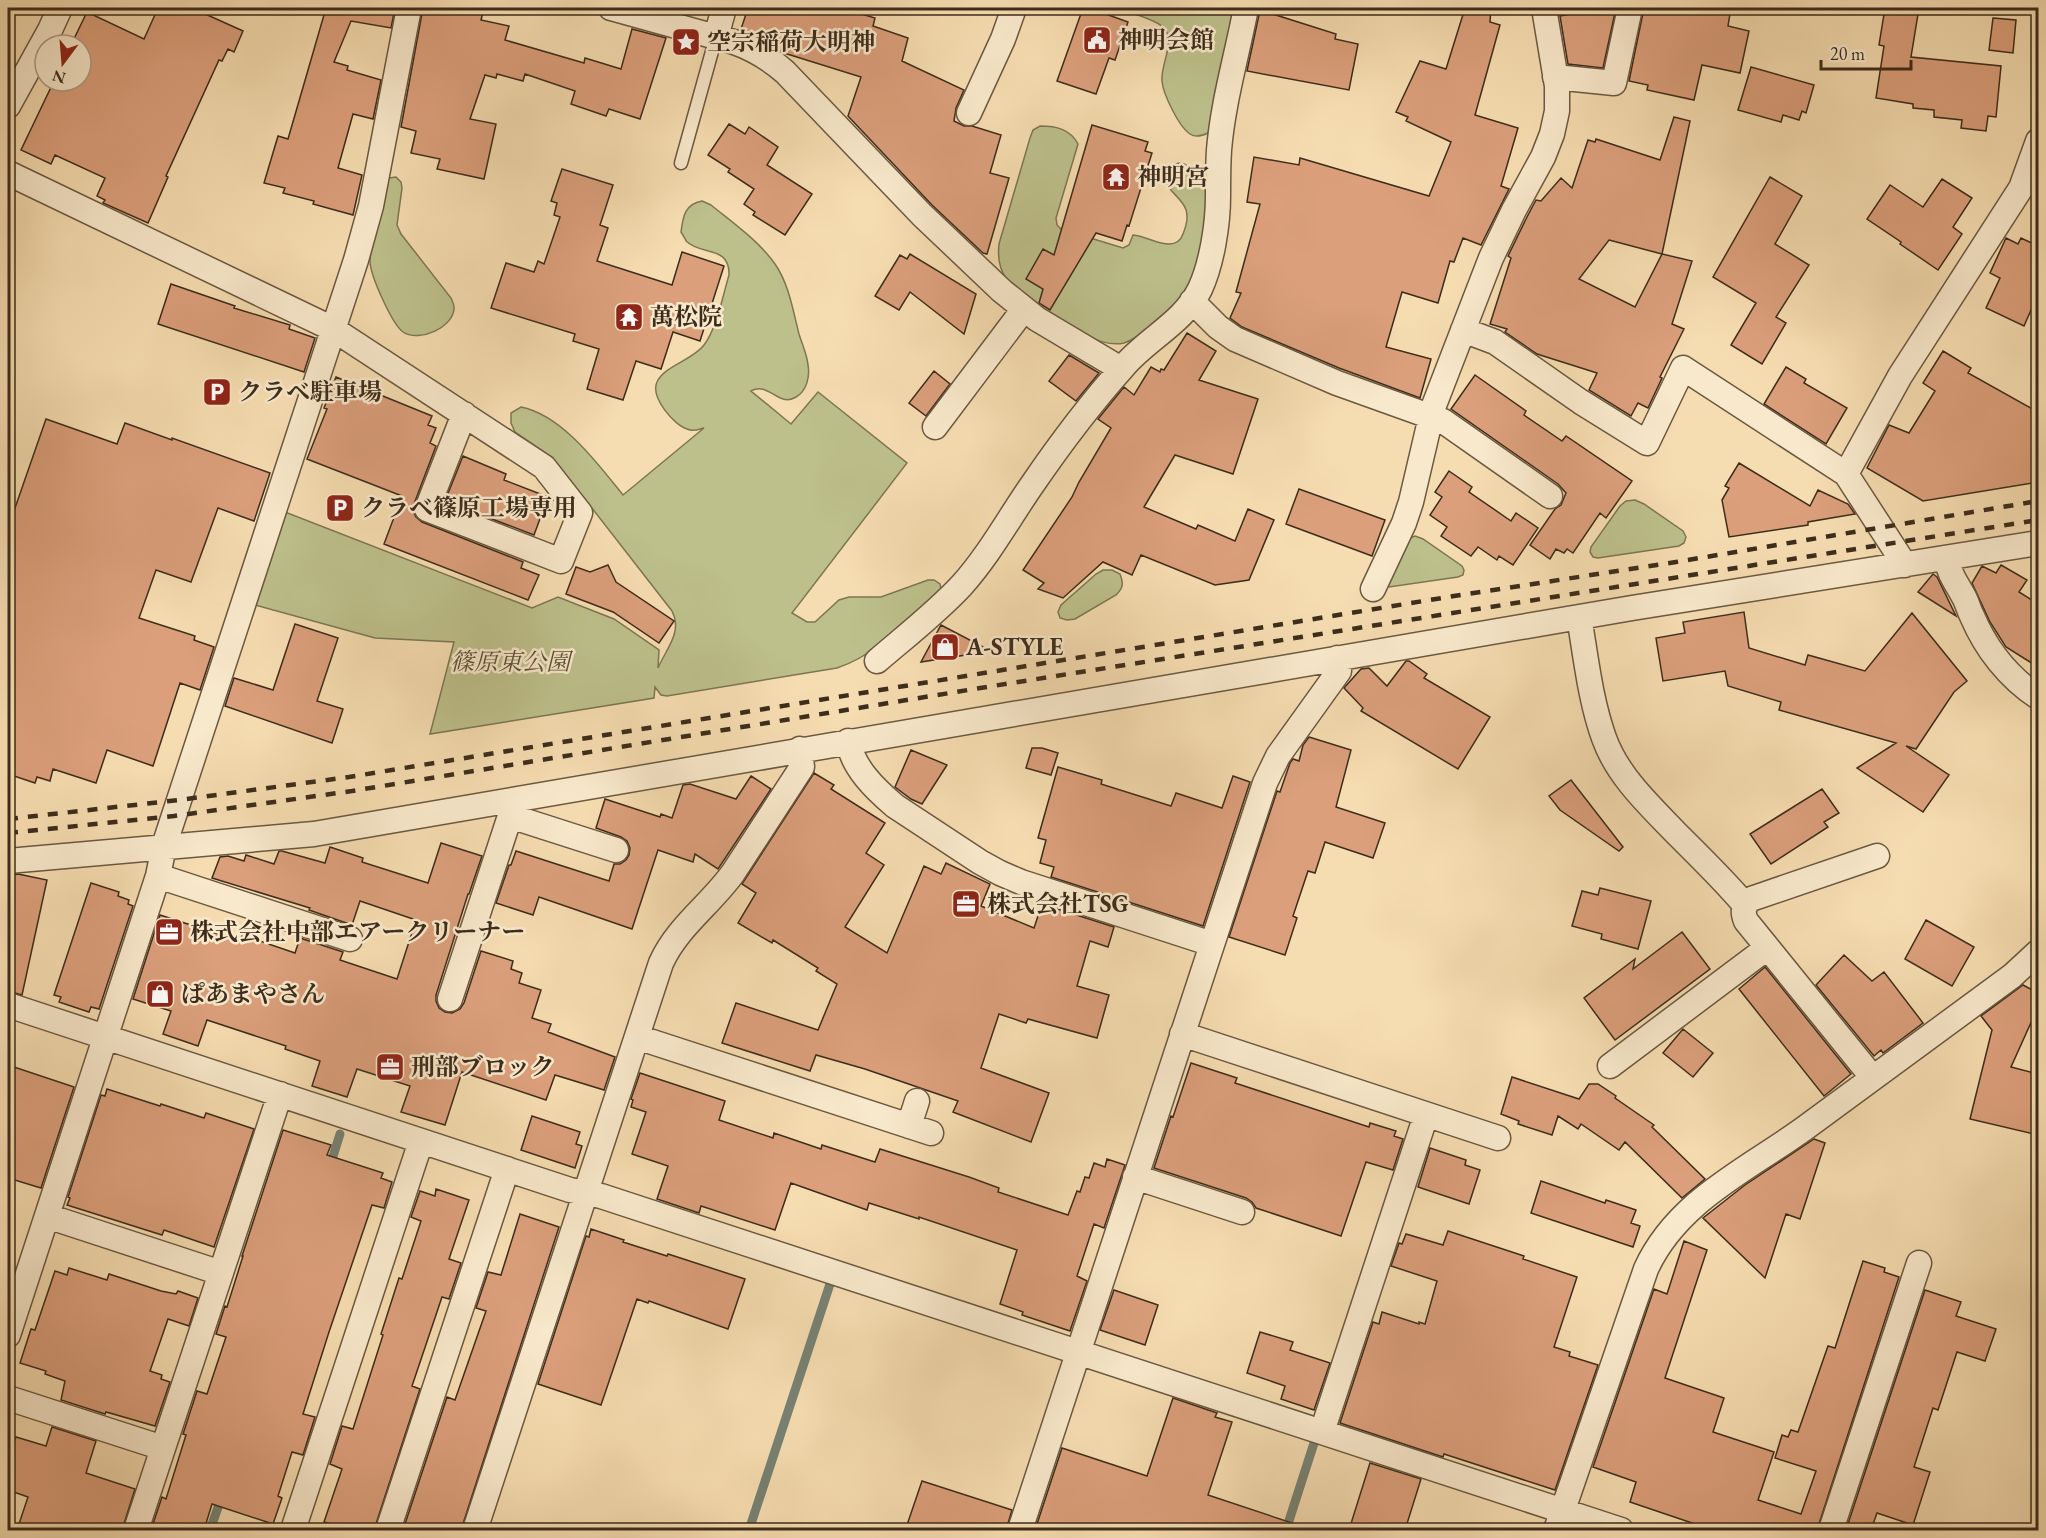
<svg xmlns="http://www.w3.org/2000/svg" width="2046" height="1538" font-family="'EB Garamond','Noto Serif JP',serif">
<style>
.green{fill:#bdc08b;stroke:#7d7653;stroke-width:1.5}
.lines{fill:none;stroke-linecap:round;stroke-linejoin:round}
.stream{stroke:#778274;stroke-width:9}
.building{fill:#db9f7b;stroke:#3d2c1b;stroke-width:1.5;fill-rule:evenodd}
.lane-casing{stroke:#6b5840;stroke-width:15}
.street-casing{stroke:#6b5840;stroke-width:27}
.lane{stroke:#f9e9cc;stroke-width:12}
.street{stroke:#f9e9cc;stroke-width:24}
.rail{stroke:#3d2c1b;stroke-width:4.5;stroke-dasharray:10 10;stroke-linecap:butt}
.labels{text-anchor:middle;stroke-width:5;stroke-linejoin:round;paint-order:stroke}
.poi-label{font-size:24px;font-weight:bold;fill:#3d2c1b;stroke:#f9e9cc;text-anchor:start}
.park-label{font-size:24px;font-style:italic;fill:#5d5137;stroke:#f9e9cc}
</style>
<rect width="100%" height="100%" fill="#f6ddb1"/>
<filter id="stains"><feTurbulence type="fractalNoise" baseFrequency=".00333" numOctaves="4"/><feColorMatrix values="0 0 0 0 .2 0 0 0 0 .09 0 0 0 0 .02 0 0 0 .5 -.17"/></filter>
<radialGradient id="worn" r=".72"><stop offset=".6" stop-color="#630" stop-opacity="0"/><stop offset="1" stop-color="#630" stop-opacity=".3"/></radialGradient>
<path class="green" d="M1115,8H1235L1211,124L1208,133C1202,136 1196,138 1190,134C1179,127 1163,94 1162,81C1160,65 1177,40 1163,27C1153,18 1128,12 1115,8Z
M1040,126C1056,126 1070,129 1078,144L1056,218L1057,225L1061,229L1123,248L1129,245L1133,235C1145,236 1157,244 1169,244C1176,244 1181,240 1183,234C1197,200 1171,200 1163,177L1165,171L1171,166L1179,163C1189,165 1200,170 1205,179C1209,187 1206,198 1206,207C1205,236 1199,274 1181,298C1173,309 1161,318 1151,326C1142,333 1134,340 1124,343C1099,349 1060,322 1041,308C1016,289 995,280 999,244L1030,138L1033,130Z
M396,177L401,182L402,188L397,225L401,234L451,298C452,301 454,304 454,307C455,327 419,343 403,332C392,324 370,275 370,261C370,252 373,243 376,234C380,217 383,201 386,184L389,178Z
M702,201L711,205C733,223 759,241 775,264C789,284 793,311 799,334C802,344 807,354 808,365C810,376 807,391 796,397C778,408 769,381 751,391L791,424L818,392L907,463L792,613L807,622H815L839,600L849,597H881L928,580H934L940,584L941,589L938,593C907,621 877,655 837,668L667,696L661,695L655,687L654,698L430,734L454,642L375,638L255,605L285,512L532,608L558,597L614,619L659,650L658,668C666,649 683,632 672,611L553,458L515,432L511,423V413L521,407C562,415 598,464 623,495L704,428C699,429 694,432 687,429C674,425 650,397 657,382C664,366 693,360 704,345C717,328 723,295 729,275C730,245 701,256 686,241C686,240 681,232 681,232C683,216 685,204 702,201Z
M1635,500L1644,504L1683,531L1686,537L1684,543L1679,546L1598,558L1593,557L1590,552L1591,547L1620,506L1626,501Z
M1415,536L1423,539L1462,566L1464,570L1463,575L1458,577L1389,587L1387,583L1410,538Z
M1103,570H1112L1120,574C1124,584 1123,588 1116,595L1075,619L1067,620L1060,618L1058,612L1061,605L1096,574Z"/>
<g class="lines">
<path class="stream" d="M330,1166L340,1134
M210,1530L222,1496
M749,1530L831,1281
M1286,1530L1315,1440"/>
</g>
<path class="building" d="M158,8H192L243,31L234,52L228,49L222,61L219,60L166,176L168,177L148,223L103,203L105,200L97,196L105,178L55,155L51,164L21,150L54,81H81V45H71L87,12L144,39Z
M326,8H395L391,28L351,21L334,62L348,66L347,70L381,80L373,119L353,114L338,168L362,175L353,215L313,204L314,201L283,193L285,188L264,183L278,136L288,139Z
M423,8H484L481,20L509,26L505,40L584,63L585,58L621,69L632,29L666,38L640,119L609,109L606,116L571,104L575,91L525,74L523,81L497,74L496,78L485,75L470,119L496,124L484,179L437,169L440,159L411,153L416,131L401,127Z
M748,8H841L875,18L873,26L908,38L902,61L964,90L956,108L954,121L964,126H972L1001,135L990,173L1009,178L987,254L983,253L932,205L848,116L861,77L784,53L766,41L767,39L741,29Z
M1083,8H1089L1128,22L1115,60L1109,58L1096,94L1057,81Z
M1465,8H1491L1490,22L1500,25L1475,115L1518,128L1501,186L1509,189L1481,245L1463,238L1454,262L1450,261L1438,303L1402,292L1386,347L1431,359L1420,398L1339,368L1242,327L1230,318L1241,293L1236,292L1260,204L1247,202L1254,157L1299,165L1300,158L1429,196L1451,142L1406,121L1408,117L1396,112L1420,61L1446,69Z
M1605,8H1616L1603,68L1568,64L1560,16Z
M1644,8H1731L1728,26L1749,31L1740,73L1702,65L1694,100L1647,90L1648,85L1629,81Z
M1885,8H1919L1911,57L2001,66L1996,117L1988,116L1986,131L1961,128L1962,120L1934,117V110L1913,108V104L1876,98L1884,46L1879,45Z
M1260,10L1336,34L1335,39L1358,44L1349,90L1247,71Z
M1993,18L2016,20L2013,53L1989,50Z
M1751,67L1814,85L1806,113L1802,111L1799,120L1783,115L1781,122L1738,110Z
M1674,117L1690,121L1662,254L1692,261L1672,324L1684,329L1660,377L1662,378L1648,408L1638,403L1631,416L1589,390L1597,373L1537,354L1505,332L1507,329L1490,324L1511,258L1508,256L1527,217L1536,200L1541,201L1561,178L1572,188L1588,140L1595,142L1596,139L1660,160ZM1609,240L1662,254L1635,307L1579,279Z
M729,124L745,134L749,127L778,147L767,165L812,194L785,235L753,215L755,212L744,204L754,189L728,172L730,169L708,155Z
M1092,125L1148,142L1145,151L1152,153L1129,226L1127,225L1122,241L1096,233L1050,310L1039,303L1043,289L1026,279L1043,249L1054,255Z
M562,169L613,185L600,225L608,228L597,261L672,285L682,252L724,266L700,341L673,332L661,369L636,361L623,400L587,389L599,349L573,341L575,334L491,308L506,263L534,272L538,261L544,264L560,217L554,215L557,203L551,201Z
M1770,177L1802,196L1775,244L1809,265L1776,317L1786,323L1762,364L1731,345L1756,303L1713,277Z
M1942,179L1972,198L1953,227L1962,234L1938,270L1900,244L1901,242L1867,219L1890,185L1923,207Z
M2006,238L2018,244L2021,238L2038,246V294L2024,326L1986,308L2000,278L1990,273Z
M910,254L976,294L964,334L910,292L899,310L875,296L900,255L907,259Z
M171,284L235,306L234,308L290,325L289,329L315,338L304,372L158,324Z
M1187,333L1216,351L1199,380L1258,399L1233,474L1175,455L1144,507L1196,529L1198,525L1235,541L1248,509L1274,520L1249,580L1215,585L1141,555L1132,575L1103,562L1063,598L1038,589L1044,583L1023,570L1072,497L1079,482L1111,428L1098,419L1124,387L1134,395L1151,367L1160,372L1161,369L1164,370Z
M1943,351L1971,368L1968,373L2038,412V482L1923,501L1867,468L1889,425L1909,433L1935,391L1923,383Z
M1069,355L1099,373L1076,401L1049,381Z
M1786,367L1806,379L1804,383L1847,408L1826,444L1764,404Z
M934,371L950,384L926,416L909,403Z
M1475,375L1526,411L1524,415L1562,441L1566,436L1632,481L1606,518L1600,513L1573,553L1567,549L1564,553L1556,549L1550,559L1530,545L1555,509L1561,505L1566,493L1558,484L1451,409Z
M336,377L432,416L428,425L436,428L430,443L436,446L414,504L413,511L416,517L422,522L523,562L521,568L539,575L528,600L384,544L402,496L307,459L327,409L324,408Z
M46,419L117,444L125,423L172,440V438L270,473L254,521L218,508L191,582L156,570L139,618L195,636L194,640L214,647L200,690L180,683L153,766L107,750L96,783L53,769L50,781L37,777L35,783L8,774V528Z
M463,456L506,474L504,480L548,497L534,535L445,501Z
M1739,463L1810,506L1818,490L1848,504L1855,514L1808,522V525L1729,537L1722,500L1729,488L1725,486Z
M1449,471L1472,487L1469,492L1511,521L1516,513L1538,528L1513,565L1499,556L1497,560L1478,547L1471,556L1441,536L1447,527L1430,515L1442,497L1435,492Z
M1299,489L1385,520L1372,556L1286,524Z
M608,565L616,582L674,621L659,643L613,612L566,594L576,567L590,572Z
M2001,565L2027,580L2019,592L2038,604V667L2006,647L1990,622L1972,583L1982,566L1996,573Z
M1933,574L1937,577L1956,616L1918,592Z
M1744,612L1749,648L1805,665L1808,655L1865,671L1912,613L1967,681L1954,692L1916,749L1906,746L1949,775L1923,812L1857,768L1896,743L1779,710L1781,702L1728,686L1725,671L1663,681L1656,638L1685,633L1683,622Z
M295,624L338,638L317,701L343,709L332,743L225,706L234,678L273,690Z
M941,625L991,651L921,662Z
M1406,661H1409L1427,674L1424,678L1490,717L1458,769L1361,711L1363,708L1344,688L1361,669L1369,668L1387,686Z
M1309,737L1351,750L1336,807L1385,823L1373,858L1325,842L1315,873L1308,871L1293,916L1297,918L1285,955L1229,937L1277,791L1280,792L1290,763L1293,759L1299,761L1303,745Z
M1032,748H1042L1058,753L1051,775L1026,768Z
M911,750L947,765L922,804L911,799L895,787Z
M1058,767L1102,780L1101,784L1171,806L1176,793L1222,808L1233,776L1250,782L1203,926L1051,877L1054,867L1040,863L1046,840L1038,838Z
M814,773L834,785L831,789L885,823L866,853L884,865L845,927L887,953L924,866L941,874L946,863L990,884L981,906L1034,928L1042,904L1114,927L1108,947L1090,941L1077,986L1109,995L1097,1038L1028,1019L1026,1023L999,1014L981,1068L1049,1093L1031,1142L953,1112L958,1101L865,1069L816,1055L810,1071L722,1043L736,1003L818,1030L837,984L816,971L818,968L773,940L772,943L738,923L756,893L742,884Z
M751,776L771,789L718,869L695,854L693,862L658,850L632,929L539,897L533,915L496,903L509,865H511L516,851L609,881L614,864H620L626,860L629,855L630,848L627,841L621,837L596,828L605,799L660,817L661,814L672,818L683,785L690,784L736,799Z
M1571,780L1623,847L1619,851L1560,810L1549,796Z
M1822,789L1839,813L1824,822L1828,827L1771,864L1750,834Z
M441,843L482,856L469,894H468L436,995V1001L439,1008L445,1012L452,1013L460,1009L464,1003L481,951L513,961L511,969L522,973L519,983L541,990L532,1018L551,1024L548,1032L615,1057L604,1090L555,1075L546,1100L462,1072L445,1125L401,1112L410,1086L357,1069L347,1097L312,1086L320,1061L285,1049L286,1046L207,1020L198,1046L163,1034L171,1011L133,999L160,915L240,941L242,935L295,953L300,938L343,952L340,960L397,979L416,920L360,901L352,925L309,910L310,908L212,878L220,857L228,856L244,861L246,855L274,864L279,851H282L325,863L330,847L363,858L362,862L428,883Z
M18,874L47,880L22,995L8,991V875Z
M91,883L119,892L118,896L129,900L128,904L133,906L99,1009L91,1007L89,1012L59,1002L61,997L54,995Z
M1600,888L1651,901L1638,949L1601,939L1602,934L1572,926L1582,891L1598,895Z
M1926,920L1974,947L1952,986L1905,959Z
M1682,932L1710,969L1615,1040L1584,998L1635,959L1633,969Z
M1844,955L1872,981L1884,972L1923,1023L1883,1053L1881,1050L1874,1056L1816,985Z
M1765,967L1851,1074L1824,1096L1739,989Z
M2023,985L2038,993V1007L2011,1067L2038,1074V1135L1970,1119L1992,1030L1981,1016Z
M1683,1029L1713,1053L1693,1077L1663,1053Z
M1191,1063L1237,1078L1235,1083L1369,1127L1370,1123L1396,1131L1394,1136L1403,1139L1393,1170L1366,1162L1341,1236L1256,1208L1252,1202L1246,1198L1154,1168L1171,1116L1173,1117Z
M8,1065L74,1087L41,1188L8,1178Z
M640,1073L725,1101L719,1120L773,1138L774,1133L821,1149L822,1145L875,1162L880,1149L969,1177L999,1188L998,1192L1068,1215L1077,1191L1080,1192L1085,1177L1089,1178L1094,1163L1105,1167L1107,1159L1125,1165L1104,1228L1094,1224L1077,1276L1087,1281L1070,1331L1022,1315L1023,1312L1000,1304L1017,1250L919,1217V1219L869,1203L867,1210L791,1183L775,1230L701,1206L699,1213L657,1199L668,1166L632,1154L646,1112L631,1107L633,1100L631,1099Z
M1512,1077L1579,1099L1589,1084H1598L1616,1096L1615,1098L1654,1125L1652,1127L1705,1179L1682,1198L1625,1142L1619,1150L1581,1124L1578,1129L1558,1116L1552,1135L1518,1124L1519,1121L1501,1114Z
M107,1089L160,1106L161,1104L204,1118L206,1113L254,1129L214,1247L164,1230L162,1235L67,1205L70,1198L68,1197L101,1095L105,1096Z
M532,1116L580,1132L576,1144L582,1146L575,1168L521,1150Z
M283,1130L331,1145L327,1155L383,1173L381,1178L392,1182L384,1208L372,1205L329,1332L303,1414L315,1417L303,1455L292,1452L278,1496L282,1498L273,1524L212,1504L204,1530H151L162,1497L166,1499L186,1435L183,1434L197,1391L207,1394L226,1337L216,1334L225,1306L227,1307L243,1256H242Z
M1814,1139L1825,1143L1800,1219L1786,1214L1765,1278L1703,1218L1745,1185Z
M1430,1148L1466,1160L1465,1165L1480,1170L1469,1204L1418,1187Z
M1541,1181L1605,1203L1606,1200L1636,1210L1631,1223L1640,1226L1633,1247L1531,1213Z
M436,1189L469,1200L449,1259L461,1263L449,1299L442,1297L412,1386L420,1389L374,1530H329L331,1524L324,1522L342,1469L330,1464L342,1426L353,1429L383,1335L381,1334L399,1278L402,1279L421,1221L411,1217L420,1191L435,1196Z
M520,1214L559,1227L461,1530H403L447,1397L455,1400L486,1311L476,1308L488,1272L501,1275Z
M591,1229L624,1240L623,1242L667,1256L668,1254L745,1279L728,1329L649,1301L648,1303L637,1299L601,1405L538,1384L586,1236L589,1237Z
M1448,1231L1524,1256L1523,1259L1577,1277L1554,1347L1570,1352L1569,1356L1598,1365L1555,1490L1444,1454L1443,1457L1340,1423L1373,1322L1379,1324L1382,1312L1419,1324V1322L1425,1324L1437,1281L1391,1266L1399,1243L1402,1244L1406,1234L1443,1245Z
M1684,1241L1707,1250L1665,1378L1724,1398L1713,1432L1774,1452L1758,1500L1801,1514L1816,1471L1775,1458L1782,1435L1788,1437L1791,1430L1798,1432L1828,1346L1835,1348L1863,1261L1885,1268L1884,1272L1899,1277L1817,1530H1693L1695,1524L1630,1502L1636,1482L1593,1467L1654,1289L1667,1294Z
M69,1268L107,1280L109,1274L161,1291L176,1294L178,1291L198,1298L189,1326L168,1319L150,1371L162,1375L161,1379L170,1382L155,1426L106,1412L105,1414L61,1400L65,1381L45,1374L46,1371L20,1363L31,1329L35,1330L55,1271L67,1275Z
M1114,1290L1158,1305L1145,1345L1100,1330Z
M1925,1290L1961,1302L1956,1316L1996,1329L1985,1361L1957,1352L1938,1410L1933,1408L1914,1467L1930,1472L1913,1525L1877,1513L1871,1530H1846Z
M1260,1332L1293,1342L1290,1350L1330,1363L1314,1410L1281,1399L1285,1386L1247,1373Z
M1173,1398L1217,1413L1215,1417L1232,1422L1208,1495L1301,1526L1300,1530H1035L1062,1448L1147,1476Z
M52,1427L96,1441L86,1473L135,1489L122,1530H17L28,1497L8,1490V1440L14,1442L16,1437L46,1446Z
M1370,1463L1421,1479L1405,1530H1349Z
M922,1481L1012,1510L1006,1530H925L907,1525Z"/>
<g class="lines">
<g class="lane-casing">
<path id="lane" d="M681,163L716,37"/>
</g>
<g class="street-casing">
<path id="street" d="M611,8L734,42C754,49 769,58 785,72L922,215L1002,291L1037,319L1121,369
M716,37L724,8
M1555,77L1614,83L1630,8
M8,106L50,30L60,8
M969,113L1003,39L1014,8
M8,173L333,329L544,467L580,513L561,561L427,509L464,414
M1192,301L1218,327L1235,339L1337,383L1443,421L1550,496
M1463,330L1495,342L1581,402L1647,443L1683,368L1846,474L1905,565
M935,427L1024,309
M1846,474L1900,376L2021,188L2038,141
M1946,558C1949,575 1958,585 1965,599C1968,605 1969,611 1972,616C1986,649 2009,678 2038,697
M1373,589L1404,523L1411,502L1433,408L1491,258L1514,210L1543,157L1552,134L1557,111V86L1544,8
M1579,617C1586,657 1590,699 1604,738C1617,775 1648,804 1675,832C1699,856 1723,879 1745,905
M877,661C906,636 936,613 962,585C989,555 1009,518 1032,485C1060,444 1091,403 1124,366C1147,339 1184,322 1200,289C1212,263 1218,224 1218,196C1218,180 1218,166 1219,150C1223,102 1237,55 1246,8
M848,741C853,768 875,789 895,806L980,862L1000,873L1021,882L1212,944
M510,816L616,850
M8,861L314,834L1632,608L2038,543
M158,876L350,939
M450,999L510,816L508,801
M8,1005L570,1190L601,1196L1621,1530
M1182,1034L1498,1138
M637,1037L931,1133
M1610,1066L1767,948
M1873,1078L1746,921C1742,911 1743,906 1751,899L1877,856
M909,1126L917,1101
M1135,1177L1242,1212
M47,1216L221,1273
M8,1335L158,876L164,846L356,260L371,206L409,8
M8,1398L163,1448
M1322,1432L1426,1115
M136,1530L280,1094
M293,1530L421,1141
M388,1530L507,1169
M475,1530L661,963C677,927 711,904 733,873L802,767L800,749
M1020,1530L1265,783L1278,756L1339,671L1337,658
M1556,1530L1646,1269C1677,1201 1747,1170 1805,1128C1874,1077 1943,1026 2012,976L2038,952
M1831,1530L1919,1263"/>
</g>
<use href="#lane" class="lane"/>
<use href="#street" class="street"/>
<path class="rail" d="M8,819L179,800L349,777L1448,597L1676,562L2038,501
M8,833L174,816L352,791L974,689L2038,520"/>
</g>
<defs>
<g id="civic-square" transform="scale(1.5)"><rect x="-9" y="-9" width="18" height="18" rx="4" fill="#8f2418" stroke="#f9e9cc"/><path d="M-.6-6.5H3V-4.5H.6V-3L4-1V1h2V6H-6V1h2V-1L-.6-3ZM-1.2 2.5V6h2.4V2.5Z" fill="#fff"/></g>
<g id="sight-square" transform="scale(1.5)"><rect x="-9" y="-9" width="18" height="18" rx="4" fill="#8f2418" stroke="#f9e9cc"/><path d="M0-6L1.8-2.2L6-1.7L2.9 1.2L3.7 5.4L0 3.3L-3.7 5.4L-2.9 1.2L-6-1.7L-1.8-2.2Z" fill="#fff"/></g>
<g id="temple-square" transform="scale(1.5)"><rect x="-9" y="-9" width="18" height="18" rx="4" fill="#8f2418" stroke="#f9e9cc"/><path d="M0-6L5-2H3V0L6.5 2.5H4V6H1.5V3h-3V6H-4V2.5H-6.5L-3 0V-2H-5Z" fill="#fff"/></g>
<g id="parking-square" transform="scale(1.5)"><rect x="-9" y="-9" width="18" height="18" rx="4" fill="#8f2418" stroke="#f9e9cc"/><path d="M-3.5-5.5H1a3.5 3.5 0 0 1 0 7H-1V5.5H-3.5ZM-1-3.4V-.6H.8a1.4 1.4 0 0 0 0-2.8Z" fill="#fff"/></g>
<g id="shop-square" transform="scale(1.5)"><rect x="-9" y="-9" width="18" height="18" rx="4" fill="#8f2418" stroke="#f9e9cc"/><path d="M-5-2.5h2.3a2.7 3.5 0 0 1 5.4 0H5L5.5 6h-11ZM-1.5-2.5h3a1.5 2.3 0 0 0-3 0Z" fill="#fff"/></g>
<g id="office-square" transform="scale(1.5)"><rect x="-9" y="-9" width="18" height="18" rx="4" fill="#8f2418" stroke="#f9e9cc"/><path d="M-6-3h4V-5.5h4V-3h4V5H-6ZM-1-4.5V-3h2v-1.5ZM-6 0V1H6V0Z" fill="#fff"/></g>
</defs>
<g fill-rule="evenodd">
<use href="#civic-square" x="1097" y="40"/>
<use href="#sight-square" x="686" y="42"/>
<use href="#temple-square" x="1116" y="177"/>
<use href="#temple-square" x="629" y="317"/>
<use href="#parking-square" x="217" y="392"/>
<use href="#parking-square" x="340" y="508"/>
<use href="#shop-square" x="945" y="647"/>
<use href="#office-square" x="966" y="904"/>
<use href="#office-square" x="169" y="932"/>
<use href="#shop-square" x="160" y="994"/>
<use href="#office-square" x="390" y="1067"/>
</g>
<g class="labels">
<g class="poi-label">
<text x="1118" y="48">神明会館</text>
<text x="707" y="50">空宗稲荷大明神</text>
<text x="1137" y="185">神明宮</text>
<text x="650" y="325">萬松院</text>
<text x="238" y="400">クラベ駐車場</text>
<text x="361" y="516">クラベ篠原工場専用</text>
<text x="966" y="655">A-STYLE</text>
<text x="987" y="912">株式会社TSG</text>
<text x="190" y="940">株式会社中部エアークリーナー</text>
<text x="181" y="1002">ぱあまやさん</text>
<text x="411" y="1075">刑部ブロック</text>
</g>
<g class="park-label">
<text x="510" y="670">篠原東公園</text>
</g>
</g>
<rect width="2046" height="1538" fill="none" stroke="#f6ddb1" stroke-width="30"/>
<rect x="9" y="9" width="2028" height="1520" fill="none" stroke="#3d2c1b" stroke-width="3"/>
<rect x="15" y="15" width="2016" height="1508" fill="none" stroke="#3d2c1b" stroke-width="1.5"/>
<g transform="translate(63 63) rotate(196)"><circle r="28" fill="#f9e9cc" stroke="#ae9d85" stroke-width="1.5"/>
<path d="M0-4.5L10 22L0 15L-10 22Z" fill="#8f2418"/>
<text y="-9" font-size="16" font-weight="bold" text-anchor="middle" fill="#3d2c1b">N</text>
</g>
<path d="M1821 60v9h90v-9" fill="none" stroke="#3d2c1b" stroke-width="3"/>
<text x="1830" y="60" font-size="18" fill="#3d2c1b" stroke="#f9e9cc" stroke-width="4.5" paint-order="stroke">20 m</text>
<rect width="100%" height="100%" filter="url(#stains)"/>
<rect width="100%" height="100%" fill="url(#worn)"/>
</svg>
